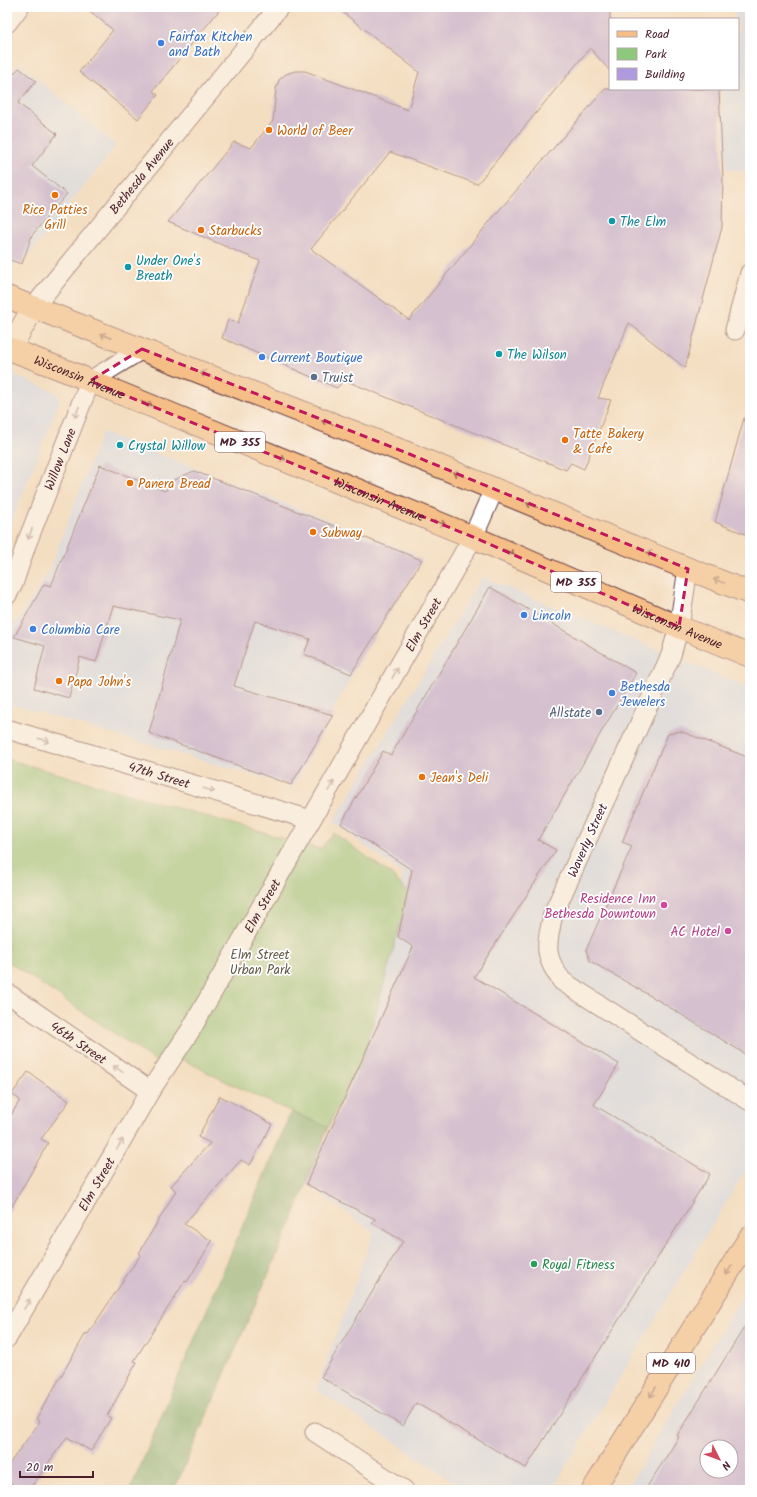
<svg xmlns="http://www.w3.org/2000/svg" width="757" height="1497" font-family="Kalam,sans-serif">
<style>
.built{fill:#cadcf9;fill-rule:evenodd}
.green{fill:#8ec87d;stroke:#6c7454}
.forest{fill:#72ac6c;stroke:#5e664c}
.building{fill:#ae9bdf;fill-rule:evenodd}
.lines{fill:none;stroke-linecap:round;stroke-linejoin:round}
.street-casing{stroke:#643c42;stroke-width:21}
.secondary-casing{stroke:#643c42;stroke-width:24}
.primary-casing{stroke:#643c42;stroke-width:24}
.street{stroke:#fff;stroke-width:19}
.secondary{stroke:#fbe5cf;stroke-width:22}
.primary{stroke:#f6be87;stroke-width:22}
.oneway{stroke:#976754}
.oneway2{stroke:#ae9aa0}
.marked{fill:none;stroke:#c2185b;stroke-width:3;stroke-dasharray:8 5;stroke-linejoin:round}
.shop-dot{fill:#3f7fe0;stroke:#fff;stroke-width:1.5}
.food-dot{fill:#e8710a;stroke:#fff;stroke-width:1.5}
.culture-dot{fill:#0f9aa8;stroke:#fff;stroke-width:1.5}
.service-dot{fill:#5c6f8a;stroke:#fff;stroke-width:1.5}
.hotel-dot{fill:#d1479c;stroke:#fff;stroke-width:1.5}
.leisure-dot{fill:#2e9e5b;stroke:#fff;stroke-width:1.5}
.labels{text-anchor:middle;stroke-width:3.5;stroke-linejoin:round;paint-order:stroke}
.shield{fill:#fff;stroke:#80626b;stroke-width:1}
.shield-label{font-size:12px;font-weight:bold;fill:#4a1f2b}
.shop-label{font-size:13px;fill:#366cbe;stroke:#fff;text-anchor:start}
.food-label{font-size:13px;fill:#c56008;stroke:#fff;text-anchor:start}
.street-label{font-size:13px;fill:#4a1f2b;stroke:#fff}
.culture-label{font-size:13px;fill:#0d838f;stroke:#fff;text-anchor:start}
.service-label{font-size:13px;fill:#4e5e75;stroke:#fff;text-anchor:start}
.hotel-label{font-size:13px;fill:#b23c85;stroke:#fff;text-anchor:end}
.park-label{font-size:13px;fill:#625a48;stroke:#fff}
.leisure-label{font-size:13px;fill:#27864d;stroke:#fff;text-anchor:start}
</style>
<rect width="100%" height="100%" fill="#fff"/>
<filter id="ink" filterUnits="userSpaceOnUse"><feTurbulence type="fractalNoise" baseFrequency=".025" numOctaves="2"/><feDisplacementMap in="SourceGraphic" scale="8" xChannelSelector="R" yChannelSelector="G"/><feConvolveMatrix kernelMatrix="1 2 1 2 8 2 1 2 1" color-interpolation-filters="sRGB"/></filter>
<filter id="wash" filterUnits="userSpaceOnUse"><feTurbulence type="fractalNoise" baseFrequency=".012" numOctaves="4" result="noise"/><feDisplacementMap in="SourceGraphic" scale="16" xChannelSelector="R" yChannelSelector="G"/><feGaussianBlur stdDeviation="0.9" result="paint"/><feColorMatrix in="noise" values="0 0 0 0 0 0 0 0 0 0 0 0 0 0 0 0 0 1.4 0 .05"/><feComposite in="paint" operator="in"/></filter>
<g filter="url(#wash)">
<rect width="100%" height="100%" fill="#f4dec1"/>
<path class="built" d="M734,7H750V172L726,169L722,89H738V83H740L738,61V19H735Z
M19,63L116,146L29,255L17,265L7,262V77Z
M7,372L57,393L60,400L7,534Z
M102,432L416,554L293,787L7,703V636L47,575Z
M482,577L750,688V1163L552,1490H466L316,1389L374,1232L306,1184L349,1086L403,874L333,822Z
M750,1283V1490H626ZM707,1447H731V1471H707Z"/>
<path class="green" d="M7,759L320,849L334,833L392,875L409,893L360,1069L354,1072L328,1127C272,1104 217,1079 164,1049L157,1062L7,961Z"/>
<path class="forest" d="M291,1112L328,1127L293,1218L174,1490H130Z"/>
<g id="blocks">
<path class="building" d="M85,7H222L153,91L158,95L138,119L79,72L113,30Z
M336,7H610V71L590,48L477,184L390,152L311,249L409,320L495,215L605,89H719L723,178L722,227L685,368L629,323L598,398L611,400L584,469L571,463L566,470L344,380L337,388L222,338L228,320L238,323L260,261L168,222L234,142L251,148L273,121L276,89L279,80L286,74L295,71H305L408,110L419,72Z
M19,68L36,81L18,103L57,134L32,166L67,194L32,235L22,264L7,259V82Z
M744,418L750,419V536L715,522Z
M100,465L165,491L174,480L194,471L422,560L351,674L304,654L310,639L255,621L234,686L333,715L291,785L149,733L180,620L113,606L96,662L80,657L69,698L34,688L45,646L14,637L44,584L51,586Z
M490,587L636,673L538,840L556,850L474,977L619,1064L594,1105L710,1174L526,1468L416,1403L403,1426L321,1377L403,1241L372,1223L375,1219L306,1184L413,947L398,937L412,870L341,824L383,751L391,755Z
M680,731L750,758V1057L661,1002L590,961L586,950L632,846L622,842L668,734Z
M28,1072L69,1101L41,1139L48,1143L7,1215V1122L20,1100L12,1094Z
M220,1096L272,1124L250,1165L241,1160L184,1224L212,1241L187,1282L185,1281L134,1361L137,1362L107,1416L111,1418L91,1451L67,1437L29,1490H20L7,1481V1467L40,1421L36,1419L86,1333L88,1334L141,1254L139,1253L176,1191L171,1186L210,1143L198,1137Z
M750,1318V1490H645L679,1437L677,1436ZM707,1447H731V1471H707Z"/>
</g>
</g>
<g filter="url(#ink)">
<use href="#blocks" fill-opacity="0" stroke="#643c42" stroke-width="1"/>
<g class="lines">
<g class="street-casing">
<g id="street">
<path d="M7,23L19,7"/>
<path id="s1" d="M33,308L279,7"/>
<path d="M735,330L750,273"/>
<path d="M688,569L679,627L671,655L553,914C547,945 542,954 562,981L750,1101"/>
<path id="s2" d="M7,595L13,584L26,545L90,381L142,349"/>
<path id="s3" d="M7,729L311,820"/>
<path id="s4" d="M7,993L150,1091"/>
<path id="s5" d="M7,1338L150,1091L190,1031L473,537L494,489"/>
<path d="M315,1432L404,1490"/>
</g>
</g>
<g class="secondary-casing">
<path id="secondary" d="M10,349L33,308"/>
</g>
<g class="primary-casing">
<g id="primary">
<path d="M7,297L407,453L656,556L750,593"/>
<path id="s6" d="M7,348L79,376L90,381L473,537L679,627L750,656"/>
<path d="M593,1490L750,1237"/>
</g>
</g>
<use href="#street" class="street"/>
<use href="#secondary" class="secondary"/>
<use href="#primary" class="primary"/>
</g>
<defs><path id="oneway-shaft" d="M-6 0H5M1.5-3L5.5 0L1.5 3" fill="none" stroke-width="1.6" stroke-linecap="round" stroke-linejoin="round"/></defs>
<g class="oneway">
<use href="#oneway-shaft" transform="translate(106 336) rotate(-159)"/>
<use href="#oneway-shaft" transform="translate(206 374) rotate(-159)"/>
<use href="#oneway-shaft" transform="translate(147 404) rotate(22)"/>
<use href="#oneway-shaft" transform="translate(327 422) rotate(-159)"/>
<use href="#oneway-shaft" transform="translate(280 458) rotate(22)"/>
<use href="#oneway-shaft" transform="translate(458 474) rotate(-158)"/>
<use href="#oneway-shaft" transform="translate(532 505) rotate(-158)"/>
<use href="#oneway-shaft" transform="translate(440 523) rotate(22)"/>
<use href="#oneway-shaft" transform="translate(509 552) rotate(24)"/>
<use href="#oneway-shaft" transform="translate(652 554) rotate(-158)"/>
<use href="#oneway-shaft" transform="translate(719 581) rotate(-159)"/>
<use href="#oneway-shaft" transform="translate(729 1270) rotate(122)"/>
<use href="#oneway-shaft" transform="translate(653 1392) rotate(122)"/>
</g>
<g class="oneway2">
<use href="#oneway-shaft" transform="translate(77 412) rotate(111)"/>
<use href="#oneway-shaft" transform="translate(30 534) rotate(111)"/>
<use href="#oneway-shaft" transform="translate(395 673) rotate(-61)"/>
<use href="#oneway-shaft" transform="translate(44 740) rotate(17)"/>
<use href="#oneway-shaft" transform="translate(331 786) rotate(-60)"/>
<use href="#oneway-shaft" transform="translate(209 790) rotate(17)"/>
<use href="#oneway-shaft" transform="translate(118 1069) rotate(-146)"/>
<use href="#oneway-shaft" transform="translate(120 1144) rotate(-60)"/>
<use href="#oneway-shaft" transform="translate(27 1304) rotate(-60)"/>
</g>
</g>
<path d="M0 0H757V1497H0ZM142,349L407,453L688,569L679,627L473,537L90,381Z" fill="#f4dec1" fill-opacity=".55" fill-rule="evenodd"/>
<path class="marked" d="M142,349L407,453L688,569L679,627L473,537L90,381Z"/>
<g class="shop-dot">
<circle cx="161" cy="43" r="4"/>
<circle cx="262" cy="357" r="4"/>
<circle cx="524" cy="615" r="4"/>
<circle cx="33" cy="629" r="4"/>
<circle cx="612" cy="693" r="4"/>
</g>
<g class="food-dot">
<circle cx="269" cy="130" r="4"/>
<circle cx="55" cy="195" r="4"/>
<circle cx="201" cy="230" r="4"/>
<circle cx="565" cy="440" r="4"/>
<circle cx="130" cy="483" r="4"/>
<circle cx="313" cy="532" r="4"/>
<circle cx="59" cy="681" r="4"/>
<circle cx="422" cy="777" r="4"/>
</g>
<g class="culture-dot">
<circle cx="612" cy="221" r="4"/>
<circle cx="128" cy="267" r="4"/>
<circle cx="499" cy="354" r="4"/>
<circle cx="120" cy="445" r="4"/>
</g>
<g class="service-dot">
<circle cx="314" cy="377" r="4"/>
<circle cx="599" cy="712" r="4"/>
</g>
<g class="hotel-dot">
<circle cx="664" cy="905" r="4"/>
<circle cx="728" cy="931" r="4"/>
</g>
<circle class="leisure-dot" cx="534" cy="1264" r="4"/>
<g class="labels">
<g class="shield">
<rect x="215" y="432" width="50" height="20" rx="3"/>
<rect x="551" y="572" width="50" height="20" rx="3"/>
<rect x="647" y="1353" width="48" height="20" rx="3"/>
</g>
<g class="shield-label">
<text x="240" y="446">MD 355</text>
<text x="576" y="586">MD 355</text>
<text x="671" y="1367">MD 410</text>
</g>
<g class="shop-label">
<text x="169" y="41">Fairfax Kitchen<tspan x="169" dy="15">and Bath</tspan></text>
<text x="270" y="362">Current Boutique</text>
<text x="532" y="620">Lincoln</text>
<text x="41" y="634">Columbia Care</text>
<text x="620" y="691">Bethesda<tspan x="620" dy="15">Jewelers</tspan></text>
</g>
<g class="food-label">
<text x="277" y="135">World of Beer</text>
<text x="55" y="214" text-anchor="middle">Rice Patties<tspan x="55" dy="15">Grill</tspan></text>
<text x="209" y="235">Starbucks</text>
<text x="573" y="438">Tatte Bakery<tspan x="573" dy="15">&amp; Cafe</tspan></text>
<text x="138" y="488">Panera Bread</text>
<text x="321" y="537">Subway</text>
<text x="67" y="686">Papa John's</text>
<text x="430" y="782">Jean's Deli</text>
</g>
<g class="street-label">
<text dy="5" stroke="none"><textPath href="#s1" startOffset="171">Bethesda Avenue</textPath></text>
<text dy="5" stroke="none"><textPath href="#s6" startOffset="78">Wisconsin Avenue</textPath></text>
<text dy="5" stroke="none"><textPath href="#s2" startOffset="146">Willow Lane</textPath></text>
<text dy="5" stroke="none"><textPath href="#s6" startOffset="402">Wisconsin Avenue</textPath></text>
<text dy="5" stroke="none"><textPath href="#s5" startOffset="826">Elm Street</textPath></text>
<text dy="5" stroke="none"><textPath href="#s6" startOffset="726">Wisconsin Avenue</textPath></text>
<text dy="5" stroke="none"><textPath href="#s3" startOffset="159">47th Street</textPath></text>
<text transform="translate(587 840) rotate(-66)" y="5">Waverly Street</text>
<text dy="5" stroke="none"><textPath href="#s5" startOffset="502">Elm Street</textPath></text>
<text dy="5" stroke="none"><textPath href="#s4" startOffset="87">46th Street</textPath></text>
<text dy="5" stroke="none"><textPath href="#s5" startOffset="178">Elm Street</textPath></text>
</g>
<g class="culture-label">
<text x="620" y="226">The Elm</text>
<text x="136" y="265">Under One's<tspan x="136" dy="15">Breath</tspan></text>
<text x="507" y="359">The Wilson</text>
<text x="128" y="450">Crystal Willow</text>
</g>
<g class="service-label">
<text x="322" y="382">Truist</text>
<text x="591" y="717" text-anchor="end">Allstate</text>
</g>
<g class="hotel-label">
<text x="656" y="903">Residence Inn<tspan x="656" dy="15">Bethesda Downtown</tspan></text>
<text x="720" y="936">AC Hotel</text>
</g>
<g class="park-label">
<text x="260" y="959">Elm Street<tspan x="260" dy="15">Urban Park</tspan></text>
</g>
<g class="leisure-label">
<text x="542" y="1269">Royal Fitness</text>
</g>
</g>
<rect width="757" height="1497" fill="none" stroke="#fff" stroke-width="24"/>
<rect x="609" y="18" width="130" height="72" fill="#ffffff" stroke="#b7a5aa"/>
<rect x="617" y="31" width="20" height="6" fill="#f6be87" stroke="#b7a5aa"/>
<text x="645" y="38" font-size="12" fill="#4a1f2b">Road</text>
<rect x="617" y="48" width="20" height="12" fill="#8ec87d" stroke="#b7a5aa"/>
<text x="645" y="58" font-size="12" fill="#4a1f2b">Park</text>
<rect x="617" y="68" width="20" height="12" fill="#ae9bdf" stroke="#b7a5aa"/>
<text x="645" y="78" font-size="12" fill="#4a1f2b">Building</text>
<g transform="translate(719 1459) rotate(132)"><circle r="19" fill="#ffffff" stroke="#b7a5aa"/>
<path d="M0-3L7 15L0 10L-7 15Z" fill="#d1495b"/>
<text y="-6" font-size="11" font-weight="bold" text-anchor="middle" fill="#4a1f2b">N</text>
</g>
<path d="M20 1471v6h73v-6" fill="none" stroke="#4a1f2b" stroke-width="2"/>
<text x="26" y="1471" font-size="12" fill="#4a1f2b" stroke="#ffffff" stroke-width="3" paint-order="stroke">20 m</text>
</svg>
